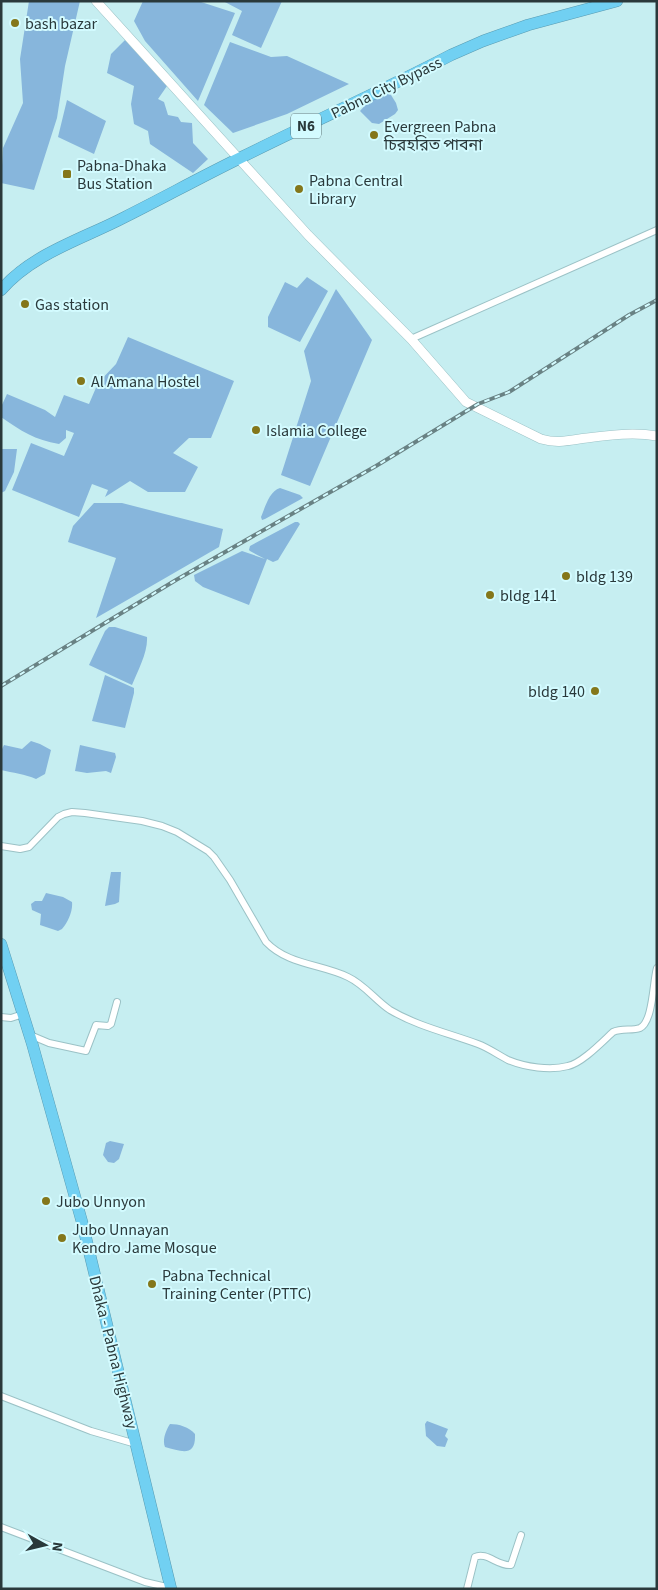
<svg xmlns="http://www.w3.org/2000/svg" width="658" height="1590" font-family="'Source Sans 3','Noto Sans Bengali',sans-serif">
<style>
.water{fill:#87b6dc}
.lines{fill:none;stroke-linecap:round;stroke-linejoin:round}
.street-casing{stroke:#9bc2c6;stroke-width:8}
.secondary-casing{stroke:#9bc2c6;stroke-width:10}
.highway-casing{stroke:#589bb2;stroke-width:12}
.street{stroke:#fff;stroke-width:6}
.secondary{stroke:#fff;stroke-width:9}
.highway{stroke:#71d0f2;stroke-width:11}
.rail-casing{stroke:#698284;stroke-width:4}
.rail{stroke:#d3fbff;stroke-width:2;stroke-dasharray:5.5;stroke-linecap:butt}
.poi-dot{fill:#84771b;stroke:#d3fbff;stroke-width:2}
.labels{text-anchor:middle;stroke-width:4;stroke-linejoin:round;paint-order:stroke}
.shield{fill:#d3fbff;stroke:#5d7376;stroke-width:1}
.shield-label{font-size:15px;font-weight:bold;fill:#2a393b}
.poi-label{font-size:16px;fill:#2a393b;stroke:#d3fbff;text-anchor:start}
.street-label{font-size:16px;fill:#2a393b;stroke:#d3fbff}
</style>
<rect width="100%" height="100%" fill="#c6eef1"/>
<path class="water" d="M29,1H80L65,66L57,118L34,190L1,183L3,148L23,103L20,59Z
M143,1H198L235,13L198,101L145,41L134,21Z
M223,1H282L261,48L232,35L242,11Z
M125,40L167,86L158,99L164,102L168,115L178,117L181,122L192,123L193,143L208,159L193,173L150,144L148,131L134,124L131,104L134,86L107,73L111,54Z
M230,42L271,57L287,56L349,84L287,114L233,133L204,105Z
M384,93L391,95L396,103L398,110L395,114L379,124L372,123L360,111L371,99Z
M67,100L106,121L94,154L58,137Z
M307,277L328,291L300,342L268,327V317L285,282L297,288Z
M336,289L372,340L310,486L281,475L311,381L304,351Z
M128,337L234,381L211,438H189L173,453L198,467L185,492H148L130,481L105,497L108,490L92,484L79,517L12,490L31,443L64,456L74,433L66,430V438L59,444C35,440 21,431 1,417V407L7,394L45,410L55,417L64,395L89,404L98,383L116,364Z
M1,449H17L14,472L5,491L1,493Z
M280,488L300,495L303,498L265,519L262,520L261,517C265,508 269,491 280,488Z
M94,503H122L223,529L219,547L96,618L116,558L68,542L73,526Z
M295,522H298L300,524L278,560L273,562L267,559L249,605L203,587L195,581L194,575L242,551L265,559L250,551L249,550L250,546Z
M109,627H115L147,637C148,652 138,670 132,685L89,665L105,631Z
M105,675L134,688V693L125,728L92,721Z
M31,741L40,744L51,750L45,774L36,779C25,774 13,773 1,770V751L4,745L22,749Z
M80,745L115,753L116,757L111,773L106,771L87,773L75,771Z
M111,872H121L119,902L115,904L105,906Z
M46,893L63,897L72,902C73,911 68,922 62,929L58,931L40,925L41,914L32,910L31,904L35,901H42Z
M110,1141L124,1144L119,1159L114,1163L108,1162L103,1155L106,1143Z
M427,1421L448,1429L445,1436L448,1439L445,1447L437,1446L426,1436L425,1424Z
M170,1424C179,1424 189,1427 195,1434C196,1458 181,1451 165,1447C162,1440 166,1430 170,1424Z"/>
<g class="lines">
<g class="street-casing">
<path id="street" d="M411,339L657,230
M1,846L20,849L29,847L58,817L64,814L72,812L85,813L142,821L162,826L177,832L208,851L214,857L230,880L266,942C288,965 321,964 348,977C365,985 375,1000 390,1010C417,1026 448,1033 478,1044C489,1048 498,1055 508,1060C525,1067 550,1071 568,1066C582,1063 602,1042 613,1032C622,1028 632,1031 640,1028C653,1022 653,981 657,968
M1,1017L11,1018L23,1014
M30,1035L49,1043L86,1051L96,1025L108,1026L111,1024L117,1002
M1,1396L91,1431L136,1444
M1,1527L145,1582L171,1588
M467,1589L475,1557C486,1551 499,1567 511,1565L521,1535"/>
</g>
<g class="secondary-casing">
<path id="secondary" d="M96,1L308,235L411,339L466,402L541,439C559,444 570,440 587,438C610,435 634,432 657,436"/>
</g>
<g class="highway-casing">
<path id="highway" d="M1,290C33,253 83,239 125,217C163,198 201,177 240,158C310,123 382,91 451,55L483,41L528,25L617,1
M1,944L32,1043L82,1222L171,1589"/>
</g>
<use href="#street" class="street"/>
<use href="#secondary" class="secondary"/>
<use href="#highway" class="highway"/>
<g class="rail-casing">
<path id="rail" d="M1,686L176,580L376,466L478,404L509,392L629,315L657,300"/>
</g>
<use href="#rail" class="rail"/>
</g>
<g class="poi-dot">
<circle cx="15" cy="23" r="5"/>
<circle cx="374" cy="135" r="5"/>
<rect x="62" y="169" width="10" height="10" rx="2.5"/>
<circle cx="299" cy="189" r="5"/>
<circle cx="25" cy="304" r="5"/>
<circle cx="81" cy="381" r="5"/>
<circle cx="256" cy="430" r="5"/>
<circle cx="566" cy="576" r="5"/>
<circle cx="490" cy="595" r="5"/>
<circle cx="595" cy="691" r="5"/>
<circle cx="46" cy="1201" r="5"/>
<circle cx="62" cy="1238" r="5"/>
<circle cx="152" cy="1284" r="5"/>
</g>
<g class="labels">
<rect class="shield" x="291" y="113.5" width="30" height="25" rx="4"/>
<g class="shield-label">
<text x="306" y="131">N6</text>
</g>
<g class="poi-label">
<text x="25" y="29">bash bazar</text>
<text x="384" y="132">Evergreen Pabna<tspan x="384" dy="18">চিরহরিত পাবনা</tspan></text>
<text x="77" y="171">Pabna-Dhaka<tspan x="77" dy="18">Bus Station</tspan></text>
<text x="309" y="186">Pabna Central<tspan x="309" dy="18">Library</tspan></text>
<text x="35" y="310">Gas station</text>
<text x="91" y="387">Al Amana Hostel</text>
<text x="266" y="436">Islamia College</text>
<text x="576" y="582">bldg 139</text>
<text x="500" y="601">bldg 141</text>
<text x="585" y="697" text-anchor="end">bldg 140</text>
<text x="56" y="1207">Jubo Unnyon</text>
<text x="72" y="1235">Jubo Unnayan<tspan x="72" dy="18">Kendro Jame Mosque</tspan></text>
<text x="162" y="1281">Pabna Technical<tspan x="162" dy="18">Training Center (PTTC)</tspan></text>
</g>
<g class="street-label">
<text transform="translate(386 87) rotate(-26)" y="6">Pabna City Bypass</text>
<text transform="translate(114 1352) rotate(76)" y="6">Dhaka - Pabna Highway</text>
</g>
</g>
<rect width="658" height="1590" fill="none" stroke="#2a393b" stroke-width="5"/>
<g transform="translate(45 1545) rotate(98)" stroke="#d3fbff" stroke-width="4" paint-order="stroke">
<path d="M0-4L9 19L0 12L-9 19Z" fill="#2a393b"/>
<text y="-8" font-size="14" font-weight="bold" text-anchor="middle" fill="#2a393b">N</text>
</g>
</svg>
